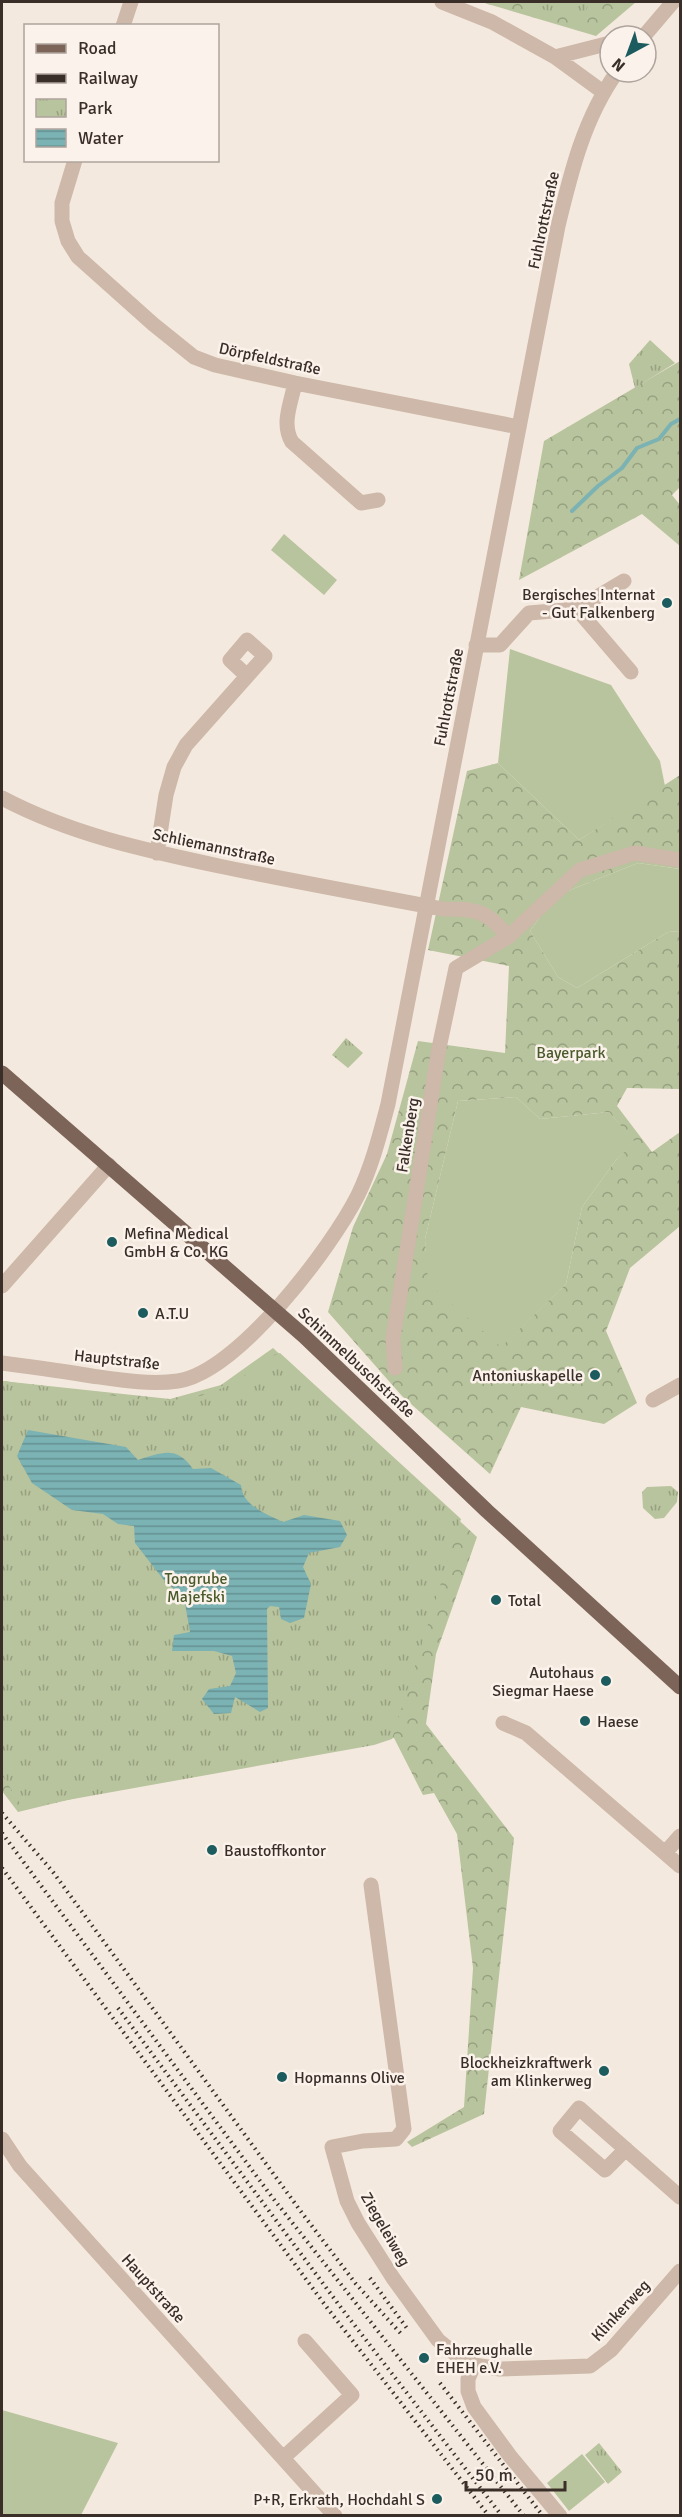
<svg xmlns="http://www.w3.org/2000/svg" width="682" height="2517" font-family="Signika,sans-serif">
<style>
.grass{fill:#b8c49d}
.forest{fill:url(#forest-crowns);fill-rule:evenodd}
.park{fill:url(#park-tufts)}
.water{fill:url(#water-rules)}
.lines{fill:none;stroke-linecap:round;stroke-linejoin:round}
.stream{stroke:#7bb2b3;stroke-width:4}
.minor{stroke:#cdb8a9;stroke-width:15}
.major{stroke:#7c6459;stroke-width:15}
.rail{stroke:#3a2e29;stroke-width:4;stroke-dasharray:1.5 4.5;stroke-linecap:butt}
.poi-dot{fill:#1c5b5e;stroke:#fbf3eb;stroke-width:2}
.labels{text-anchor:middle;stroke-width:5;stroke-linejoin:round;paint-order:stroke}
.street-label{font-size:16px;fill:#3a2e29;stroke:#fbf3eb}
.poi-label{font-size:16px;fill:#3a2e29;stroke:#fbf3eb;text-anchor:start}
.park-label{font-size:16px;fill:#4a5a2b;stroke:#fbf3eb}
</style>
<defs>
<pattern id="forest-crowns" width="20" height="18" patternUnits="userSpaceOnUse" patternTransform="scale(1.5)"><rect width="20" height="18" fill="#b8c49d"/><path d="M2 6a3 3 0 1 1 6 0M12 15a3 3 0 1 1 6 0" fill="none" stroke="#97a080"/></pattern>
<pattern id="park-tufts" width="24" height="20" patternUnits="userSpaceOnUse" patternTransform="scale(1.5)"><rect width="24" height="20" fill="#b8c49d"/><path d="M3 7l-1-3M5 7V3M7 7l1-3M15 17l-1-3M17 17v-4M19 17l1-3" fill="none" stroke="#97a080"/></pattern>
<pattern id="water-rules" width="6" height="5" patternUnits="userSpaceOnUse" patternTransform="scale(1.5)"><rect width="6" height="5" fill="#7bb2b3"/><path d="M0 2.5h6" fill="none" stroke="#669192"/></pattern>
</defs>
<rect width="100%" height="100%" fill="#f4e9de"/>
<path class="grass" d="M284,534L337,580L324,595L271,550Z
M510,649L611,685L660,761L665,786L579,840L498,763Z
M638,863L680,869V931L668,932L577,988L558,977L530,931L555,896Z
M516,1097L540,1119L609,1112L636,1142L616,1160L582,1207L566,1284L501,1348L427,1283L425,1239L458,1101Z
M2,2410L118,2443L81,2515H2Z
M582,2454L605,2482L569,2511L547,2483Z"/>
<path class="forest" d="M481,2H636L596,36Z
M680,361V487L672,495L680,505V546L642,514L519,580L544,441Z
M498,763L579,840L680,775V869L638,863L555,896L530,931L558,977L577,988L668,932L680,931V1089L627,1088L617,1106L652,1152L680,1132V1226L630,1268L606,1331L637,1403L604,1424L521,1407L490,1474L402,1396L328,1312L353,1227L387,1154L418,1041L505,1053L509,966L428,950L467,771ZM516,1097L540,1119L609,1112L635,1142L616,1160L582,1207L566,1284L501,1347L428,1283L425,1239L458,1101Z
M273,1348L477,1537L436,1654L426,1724L514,1838L484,2114L412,2147L407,2142L464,2107L473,1968L457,1834L434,1793L423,1795L394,1738L138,1783L18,1812L2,1791V1381L170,1399L221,1385Z"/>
<path class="park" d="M521,2H589L582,22Z
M650,340L675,363L635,388L629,364Z
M346,1038L363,1053L348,1068L332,1055Z
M280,1353L461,1519L392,1739L374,1745L23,1808L2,1775V1381L154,1401C190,1401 219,1394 248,1373C262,1364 264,1359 280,1353Z
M671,1486L678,1492L677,1502L664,1518L655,1519L643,1508L642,1492L647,1487Z
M599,2443L622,2472L608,2484L585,2455Z"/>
<path class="water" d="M28,1430L126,1447L138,1460C162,1453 176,1445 193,1469L211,1468L241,1485C242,1506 267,1514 283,1522L304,1515L340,1521L347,1535L340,1547L309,1553L303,1567L311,1584L304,1618L290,1623L281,1619L279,1607L270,1606L267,1609L268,1708L260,1712L235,1697L231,1713L214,1714L202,1699L209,1689L230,1686L236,1673L232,1656L214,1651H172L174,1635L190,1632L184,1598L163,1579L135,1543L134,1526L118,1524L103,1514L72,1510L32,1483L17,1456Z"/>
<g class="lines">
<path class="stream" d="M572,511L598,486L622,468L637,448L659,439L671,424L680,419"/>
<path class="minor" d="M442,2L492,22L555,57L603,92
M123,26L131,2
M644,36L673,2
M555,57L610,43
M75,160L62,203V221L68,241L78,257L153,324L194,357L215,365L295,383L519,427
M295,383C291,403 281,424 292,442L361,503L378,500
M577,609L624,581
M476,645H500L529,613L577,609L631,672
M2,798C70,834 144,850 219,866C293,881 368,895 443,909C476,909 487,910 508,937
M157,853L166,795L174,767L186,745L265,656L247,640L230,660L247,676
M2,1286L109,1165
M2,1363C32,1367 62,1371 92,1376C120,1380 150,1385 178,1381C238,1372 332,1247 358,1195C372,1166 380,1134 388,1104L558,226C571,172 584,118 617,72
M395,1368L393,1338L439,1048L456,968L508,937L580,870L635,853L680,860
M653,1400L680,1385
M503,1723L526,1733L680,1866
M665,1853L680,1836
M371,1885L404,2129L396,2139L363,2141L332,2147L347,2201L358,2223L393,2278L438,2340L454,2353L474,2365L500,2369L590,2366L611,2350L680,2271
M2,2139L20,2166L335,2516
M626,2149L605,2170L560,2131L579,2108L680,2197
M474,2365L468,2379V2391L474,2407L510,2456L560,2516
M283,2458L352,2395L305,2341"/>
<path class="major" d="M2,1073L304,1336L487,1511L680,1687"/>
<path class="rail" d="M2,1813L53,1872L302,2213L356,2284L403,2336
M2,1833L272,2197L524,2516
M2,1868L328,2309L489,2516
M118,2008L342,2309L502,2516
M370,2278L409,2331
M440,2383L543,2516"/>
</g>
<g class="poi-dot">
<circle cx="667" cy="603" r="6"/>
<circle cx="112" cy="1242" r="6"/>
<circle cx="143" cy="1313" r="6"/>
<circle cx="595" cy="1375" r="6"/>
<circle cx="496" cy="1600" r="6"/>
<circle cx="606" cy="1681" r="6"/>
<circle cx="585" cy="1721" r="6"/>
<circle cx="212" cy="1850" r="6"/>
<circle cx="604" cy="2071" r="6"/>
<circle cx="282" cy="2077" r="6"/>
<circle cx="424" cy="2358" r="6"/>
<circle cx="437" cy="2499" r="6"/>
</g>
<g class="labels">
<g class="street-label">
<text transform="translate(543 220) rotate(-78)" y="6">Fuhlrottstraße</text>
<text transform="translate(270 358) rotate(12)" y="6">Dörpfeldstraße</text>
<text transform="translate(448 697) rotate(-79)" y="6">Fuhlrottstraße</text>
<text transform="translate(214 846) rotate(12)" y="6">Schliemannstraße</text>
<text transform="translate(407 1135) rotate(-81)" y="6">Falkenberg</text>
<text transform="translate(117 1359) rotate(6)" y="6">Hauptstraße</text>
<text transform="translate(357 1362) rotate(43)" y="6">Schimmelbuschstraße</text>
<text transform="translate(386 2229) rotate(60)" y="6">Ziegeleiweg</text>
<text transform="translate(154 2288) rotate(48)" y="6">Hauptstraße</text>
<text transform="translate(620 2310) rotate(-47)" y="6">Klinkerweg</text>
</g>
<g class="poi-label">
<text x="655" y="600" text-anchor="end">Bergisches Internat<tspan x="655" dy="18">- Gut Falkenberg</tspan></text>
<text x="124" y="1239">Mefina Medical<tspan x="124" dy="18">GmbH &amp; Co. KG</tspan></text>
<text x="155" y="1319">A.T.U</text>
<text x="583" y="1381" text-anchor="end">Antoniuskapelle</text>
<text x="508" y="1606">Total</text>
<text x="594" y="1678" text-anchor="end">Autohaus<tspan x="594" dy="18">Siegmar Haese</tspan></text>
<text x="597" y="1727">Haese</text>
<text x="224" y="1856">Baustoffkontor</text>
<text x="592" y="2068" text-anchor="end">Blockheizkraftwerk<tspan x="592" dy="18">am Klinkerweg</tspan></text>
<text x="294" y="2083">Hopmanns Olive</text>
<text x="436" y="2355">Fahrzeughalle<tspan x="436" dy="18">EHEH e.V.</tspan></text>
<text x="425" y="2505" text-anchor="end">P+R, Erkrath, Hochdahl S</text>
</g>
<g class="park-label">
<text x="571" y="1058">Bayerpark</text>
<text x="196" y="1584">Tongrube<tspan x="196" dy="18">Majefski</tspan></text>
</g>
</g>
<rect width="682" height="2517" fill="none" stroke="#3a2e29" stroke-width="6"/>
<rect x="24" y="24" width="195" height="138" fill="#fbf3eb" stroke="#aea49d" stroke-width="1.5"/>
<rect x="36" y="44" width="30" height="9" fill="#7c6459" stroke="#aea49d" stroke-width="1.5"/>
<text x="78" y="54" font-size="18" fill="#3a2e29">Road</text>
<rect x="36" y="74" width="30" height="9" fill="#3a2e29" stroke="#aea49d" stroke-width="1.5"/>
<text x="78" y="84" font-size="18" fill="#3a2e29">Railway</text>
<rect x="36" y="99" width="30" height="18" fill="url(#park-tufts)" stroke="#aea49d" stroke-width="1.5"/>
<text x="78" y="114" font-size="18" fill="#3a2e29">Park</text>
<rect x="36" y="129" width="30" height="18" fill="url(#water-rules)" stroke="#aea49d" stroke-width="1.5"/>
<text x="78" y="144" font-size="18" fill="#3a2e29">Water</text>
<g transform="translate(628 54) rotate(221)"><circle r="28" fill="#fbf3eb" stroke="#aea49d" stroke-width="1.5"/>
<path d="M0-4.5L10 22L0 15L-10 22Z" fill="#1c5b5e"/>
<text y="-9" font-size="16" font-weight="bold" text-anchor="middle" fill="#3a2e29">N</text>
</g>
<path d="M466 2481v9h99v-9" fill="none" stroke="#3a2e29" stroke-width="3"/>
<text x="475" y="2481" font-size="18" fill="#3a2e29" stroke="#fbf3eb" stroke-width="4.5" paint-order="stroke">50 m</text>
</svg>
